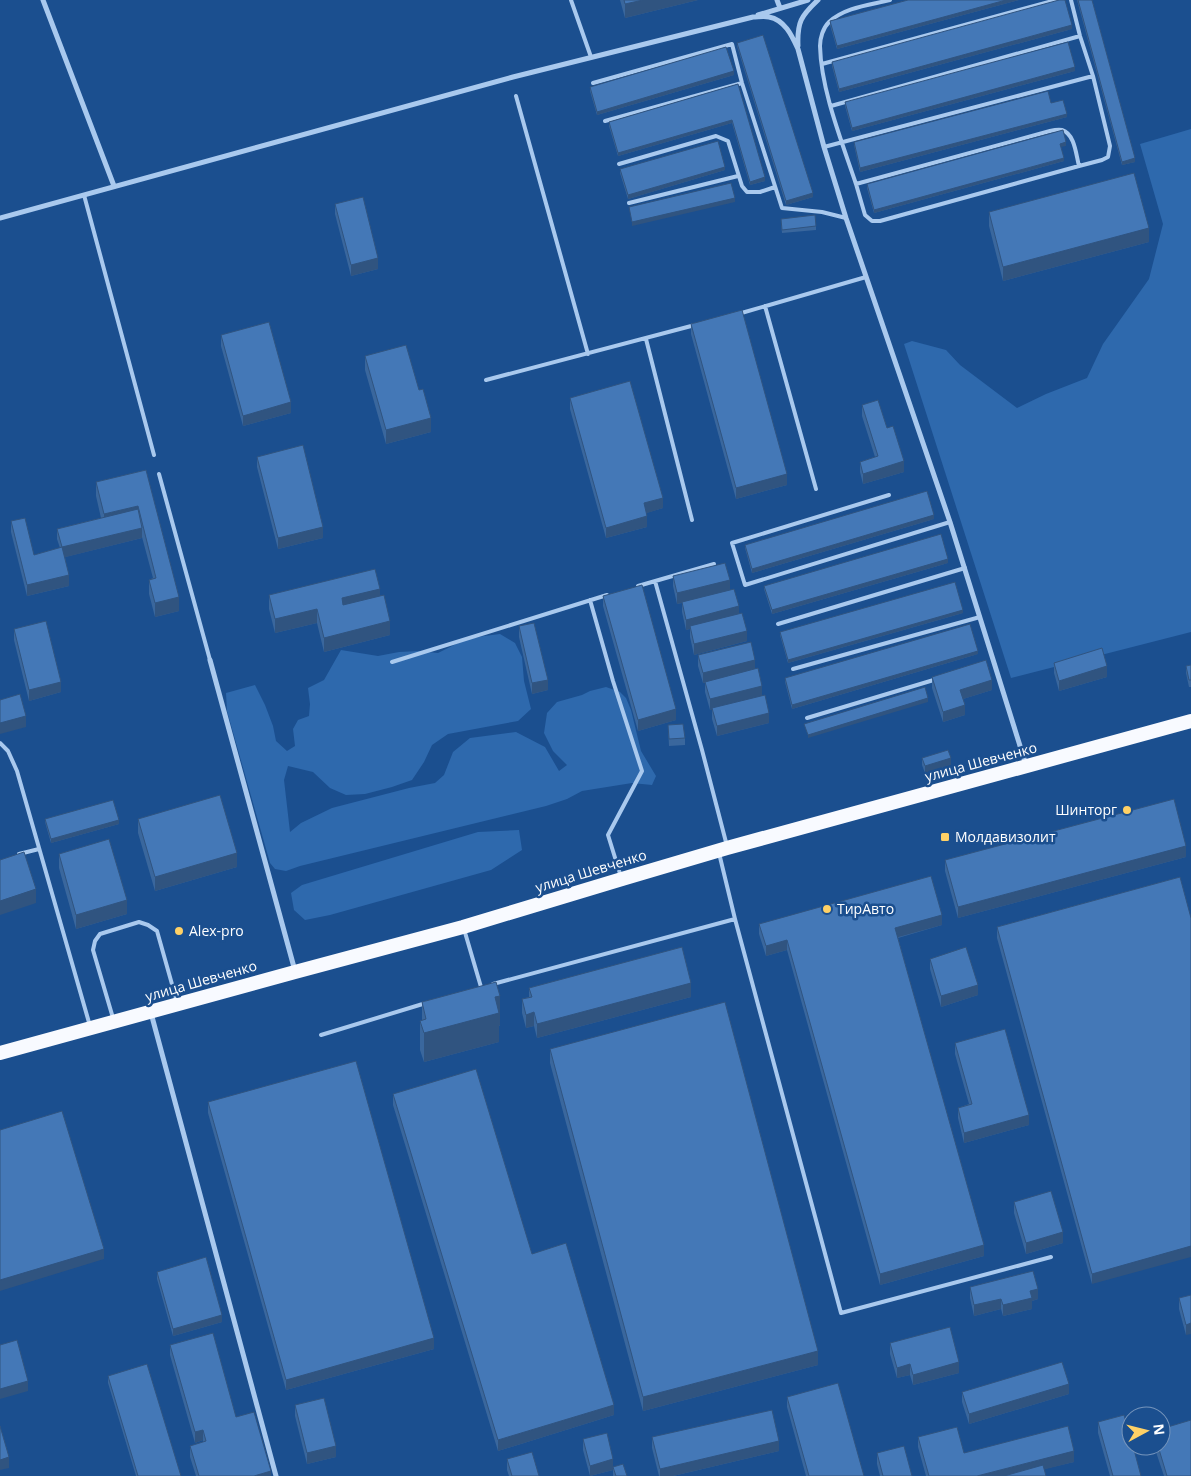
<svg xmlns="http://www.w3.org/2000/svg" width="1191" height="1476" font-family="'Open Sans',sans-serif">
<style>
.green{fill:#2e69ad}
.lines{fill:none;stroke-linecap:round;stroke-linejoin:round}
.service{stroke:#a9c9ee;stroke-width:4}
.minor{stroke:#a9c9ee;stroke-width:5}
.trunk{stroke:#f8faff;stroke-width:14}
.wall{fill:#3a679d}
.shaded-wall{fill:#305480}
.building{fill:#4478b7;stroke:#305480}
.poi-dot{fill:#ffd166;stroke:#1b4f8f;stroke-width:2}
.labels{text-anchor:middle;stroke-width:5;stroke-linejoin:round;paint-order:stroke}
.street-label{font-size:14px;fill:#fff;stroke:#1b4f8f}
.poi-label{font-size:14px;fill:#fff;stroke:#1b4f8f;text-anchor:start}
</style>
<rect width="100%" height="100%" fill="#1b4f8f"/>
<path class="green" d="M1191,129V632L1011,678L904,344L912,341L946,350L960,365L1017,408L1046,394L1087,378L1103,344L1149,279L1163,224L1140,144Z
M500,634L515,643L522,657L524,681L531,709L518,721L448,734L432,745L424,762L412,780L392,787L365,794L346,795L330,788L313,772L288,766L284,780L290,832L301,823L332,808L409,788L435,783L444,775L453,752L470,738L516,732L545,747L559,771L567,765L553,751L544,733L547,713L557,702L582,695L590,691L606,687L620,692L626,698L631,710L641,751L656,776L652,785L632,783L582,791L567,799L546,806L300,866L286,871L275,869L270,863L227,711L226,693L255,685L265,705L273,726L276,741L287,751L295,746L293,729L298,720L309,716L310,704L308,688L324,680L341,650L378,656L399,652L419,651L438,653L464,640L484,636Z
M519,830L522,850L491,870L330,915L305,920L294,910L291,893L302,885L478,832Z"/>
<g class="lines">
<path class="service" d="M571,0L591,57
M890,0C870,5 845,7 829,22C823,28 820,38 820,46C821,90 842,142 856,184L1050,131C1054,130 1058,129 1062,130C1075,134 1076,155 1079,166L1102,160L1108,157L1110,146L1093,76L1080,36L1071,0
M822,64L1056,0
M593,83L732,44L742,83L782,208L822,212L846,218
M516,96L588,354
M831,106L1080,36
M605,121L742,83
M824,147L1093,76
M619,164L716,136L728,141L742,186L747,192H760L775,187
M856,184L865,215L872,221H880L1079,166
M84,195L154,455
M629,203L738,176
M765,306L816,489
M738,314L866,277
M646,339L692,520
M486,380L695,325
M159,474L210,660
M889,495L732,543L745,585L950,522
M655,581L702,750L727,846
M638,586L714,564
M590,600L613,681L642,771L608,835L621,877
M778,624L965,568
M392,662L607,595
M793,669L980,617
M807,718L937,679
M0,743L8,751L17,771L90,1026
M19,854L39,849
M735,919L841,1313L1051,1257
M464,929L481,987
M493,984L735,919L719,853
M113,1018L93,950L95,941L100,934L139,922L148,925L157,931L177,1002
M321,1035L426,1003"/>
<path class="minor" d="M43,0L114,186
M777,0L780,8
M758,15L808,0
M798,46C797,22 801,16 818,0
M0,218L513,77L753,17C758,17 764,16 769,17C785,20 792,36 798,49L824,147L846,218L950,522L1026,765
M210,660L295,971
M151,1013L276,1476"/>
<path class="trunk" d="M0,1053L295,972L463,927L622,879L727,848L1191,721"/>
</g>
<path class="wall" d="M620,0H698L625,18Z
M908,0H1019L837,49L830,25V21Z
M1077,0H1092L1135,162L1122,165Z
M1072,29L839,92L832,66V62Z
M737,43L813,197L786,205L737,46Z
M1075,71L852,131L845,106V102Z
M734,75L597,115L590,91V87Z
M738,84L765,181L750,185L732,123L618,156L609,126V122Z
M1051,103L1067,117L860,172L854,145V142Z
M1066,146L1061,147L1064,161L874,213L867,188V184Z
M620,169L725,170L628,199L620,173Z
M335,204L378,269L351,276L335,214Z
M989,212L1149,242L1003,281L989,226Z
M781,222L816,226V230L782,233Z
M691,324L787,485L736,499L691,334Z
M221,335L291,413L243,426L221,346Z
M365,356L419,390L431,432L386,444L365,370Z
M570,398L663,508L646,513L647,527L606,538L570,409Z
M862,405L887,428L904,472L863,484L860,472V462L875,457L862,416Z
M257,457L323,538L278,549L257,467Z
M146,470L179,611L155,617L149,594V580L153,578L142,537V538L65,557L69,586L27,596L11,532V521L34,555L60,548L57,539V529L101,518L96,496V482Z
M934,519L752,573L745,548V545Z
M948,563L772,614L764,589V586Z
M673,576L730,590L739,614L747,641L694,655L690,637V629L686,630L682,612V603L677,604L673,586Z
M269,595L380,596L390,635L324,652L317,623L275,633L269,609Z
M603,596L676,720L638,731L603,606Z
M963,613L788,663L780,635V632Z
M519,626L548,690L532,694L519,637Z
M14,629L61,692L29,701L14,640Z
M978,654L792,709L785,682V678Z
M698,655L755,669L769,723L717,736L712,719V709L710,710L705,692V683H703L698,666Z
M1054,663L1107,677L1059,691L1054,673Z
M1191,665V687H1189L1186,673V666Z
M932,677L992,690L963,699L965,715L943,722L932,688Z
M668,725L685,738V745L669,746Z
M922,758L951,765L925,773L922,765Z
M45,819L119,824L51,843L45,822Z
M138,819L237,867L155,891L138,833Z
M59,854L127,914L76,929L59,868Z
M1186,857L958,918L945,871V860Z
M1180,877L1092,1284L997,938V927Z
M759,924L942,925L898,938L984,1256L880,1285L787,950L766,956L759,934Z
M930,959L978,995L941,1007L930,969Z
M529,988L691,997L537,1038L534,1026L526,1028L522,1013V999L529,997Z
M422,1002L500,1025L499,1026V1042L424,1062L420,1050V1021L422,1020Z
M955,1043L1029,1125L964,1143L958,1118V1108L969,1104L955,1054Z
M550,1049L818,1365L643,1411L550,1063Z
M393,1094L532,1254L614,1415L498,1451L393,1105Z
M208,1102L434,1349L286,1390L208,1113Z
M1014,1202L1063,1243L1026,1254L1014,1213Z
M157,1272L222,1322L173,1336L157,1279Z
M970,1287L1038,1299L1032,1301V1309L1003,1316L1001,1309L974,1316L970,1298Z
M1191,1295L1186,1335L1179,1309V1298Z
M890,1343L959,1373L913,1385L910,1375L897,1378L890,1354Z
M170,1345L271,1476H196L190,1457V1446L203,1442V1440L195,1443L170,1355Z
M108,1376L181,1476H136L108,1383Z
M962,1392L1069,1394L969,1424L962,1402Z
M787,1397L864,1476H806L787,1407Z
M295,1405L336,1457L307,1464L295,1416Z
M1098,1422L1141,1476H1110L1098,1433Z
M652,1437L779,1451L673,1476H659L652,1448Z
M918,1437L964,1453L1074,1462L1044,1469L1046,1476H926L918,1447Z
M583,1439L613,1467L627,1476H613V1470L590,1476L583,1450Z
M1154,1446H1161L1191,1476H1164Z
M877,1453L912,1476H880L877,1464Z
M507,1459L539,1476H509L507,1470Z"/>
<path class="shaded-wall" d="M643,0H698L625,18V4Z
M1006,0H1019L837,49V46Z
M1072,25V29L839,92V89Z
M1075,67V71L852,131V128Z
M734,71V75L597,115V112Z
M1067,114V117L860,172V168Z
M732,120V123L618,156V153Z
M1066,142V146L1060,147V144Z
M1064,158V161L874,213V210Z
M1135,158V162L1122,165V162Z
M725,167V170L628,199V195Z
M765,177V181L750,185V182Z
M813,193V197L786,205V201Z
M735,198V202L632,226V222Z
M1149,228V242L1003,281V267Z
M378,258V269L351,276V265Z
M291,402V413L243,426V416Z
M431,418V432L386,444V430Z
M904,461V472L863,484V474Z
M787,474V485L736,499V488Z
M663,498V508L644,514V503Z
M138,506V520L104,528V514Z
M934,515V519L752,573V569Z
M647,516V527L606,538V528Z
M323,527V538L278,549V538Z
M142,528V538L62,558V547Z
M948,559V563L772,614V610Z
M69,575V586L27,596V585Z
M730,580V591L677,604V593Z
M380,589V603L342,612V598Z
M179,597V611L155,617V603Z
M739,606V617L690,626V629L686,630V620Z
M317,609V623L275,633V619Z
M963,610V613L788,663V660Z
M390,621V635L324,652V638Z
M747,631V641L694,655V644Z
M978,651V654L792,709V705Z
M755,660V670L703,683V673Z
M1107,666V677L1059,691V681Z
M548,680V690L532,694V683Z
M992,680V690L960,700V690Z
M61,682V692L29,701V690Z
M762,686V697L710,710V699Z
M928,698V702L808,738V735Z
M965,705V715L943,722V712Z
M676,709V720L638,731V720Z
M769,713V723L717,736V726Z
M26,716V727L0,734V723Z
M951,758V765L925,773V766Z
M119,820V824L51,843V839Z
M1186,846V857L958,918V907Z
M237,853V867L155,891V877Z
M36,889V903L0,915V901Z
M127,900V914L76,929V915Z
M942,915V925L895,938V928Z
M787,940V950L766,956V946Z
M691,983V997L537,1038V1024Z
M978,985V995L941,1007V996Z
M500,996V1025L499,1026V1042L424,1062V1033L495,997Z
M534,1012V1026L526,1028V1015Z
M1029,1115V1125L964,1143V1133Z
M1063,1232V1243L1026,1254V1243Z
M984,1245V1256L880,1285V1274Z
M1191,1246V1257L1092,1284V1274Z
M104,1249V1259L0,1291V1280Z
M1038,1289V1299L1032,1301V1309L1003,1316V1305L1030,1291Z
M1001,1299V1309L974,1316V1305Z
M222,1315V1322L173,1336V1329Z
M1191,1323V1334L1186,1335V1325Z
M434,1338V1349L286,1390V1380Z
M818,1351V1365L643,1411V1397Z
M959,1362V1373L913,1385V1375Z
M910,1364V1375L897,1378V1368Z
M28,1381V1391L0,1399V1389Z
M1069,1384V1394L969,1424V1414Z
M614,1405V1415L498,1451V1440Z
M203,1430V1440L195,1443V1432Z
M779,1441V1451L673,1476H660V1469Z
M336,1446V1457L307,1464V1453Z
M1074,1451V1462L1018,1476H977Z
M9,1457V1468L0,1470V1460Z
M613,1459V1470L590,1476V1466Z
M271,1471V1476H254Z"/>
<path class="building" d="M624,0H643L625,4Z
M908,0H1006L837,46L830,21Z
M1059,0H1065L1072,25L839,89L832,62Z
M1078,0H1092L1135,158L1122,162Z
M763,35L813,193L786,201L737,43Z
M1068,42L1075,67L852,128L845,102Z
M726,47L734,71L597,112L590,87Z
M738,84L765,177L750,182L732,120L618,153L609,122Z
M1048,91L1051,103L1063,100L1067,114L860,168L854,142Z
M1063,130L1066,142L1060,144L1064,158L874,210L867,184Z
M718,141L725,167L628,195L620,169Z
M1134,173L1149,228L1003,267L989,212Z
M731,183L735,198L632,222L629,207Z
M363,197L378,258L351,265L335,204Z
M815,215L816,226L782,230L781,219Z
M742,310L787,474L736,488L691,324Z
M269,322L291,402L243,416L221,335Z
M406,345L419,390L423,389L431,418L386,430L365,356Z
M630,381L663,498L644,503L647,516L606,528L570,398Z
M878,400L887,428L893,426L904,461L863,474L860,462L878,456L862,405Z
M303,445L323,527L278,538L257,457Z
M146,470L179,597L155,603L149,580L156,578L138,506L104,514L96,482Z
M927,491L934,515L752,569L745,545Z
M138,509L142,528L62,547L57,529Z
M25,518L34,555L62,547L69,575L27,585L11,521Z
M941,534L948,559L772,610L764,586Z
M725,563L730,580L677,593L673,576Z
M375,569L380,589L342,598L343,605L384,595L390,621L324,638L317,609L275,619L269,595Z
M955,582L963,610L788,660L780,632Z
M642,585L676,709L638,720L603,596Z
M734,589L739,606L686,620L682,602Z
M742,613L747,631L694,644L690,626Z
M46,621L61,682L29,690L14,629Z
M534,623L548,680L532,683L519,626Z
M970,624L978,651L792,705L785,678Z
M751,642L755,660L703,673L698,655Z
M1102,648L1107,666L1059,681L1054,663Z
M986,660L992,680L960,690L965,705L943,712L932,677Z
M1191,665V680H1189L1186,666Z
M758,668L762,686L710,699L705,682Z
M925,687L928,698L808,735L804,724Z
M20,694L26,716L0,723V700Z
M765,695L769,713L717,726L712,708Z
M683,724L685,738L669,739L668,725Z
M948,750L951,758L925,766L922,758Z
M220,795L237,853L155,877L138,819Z
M1174,799L1186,846L958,907L945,860Z
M113,800L119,820L51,839L45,819Z
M109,839L127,900L76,915L59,854Z
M24,852L36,889L0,901V860Z
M931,876L942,915L895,928L984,1245L880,1274L787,940L766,946L759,924Z
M1180,877L1191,918V1246L1092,1274L997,927Z
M682,947L691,983L537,1024L534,1012L526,1015L522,999L532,997L529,988Z
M966,947L978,985L941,996L930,959Z
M496,982L500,996L495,997L499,1013L424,1033L420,1021L426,1019L422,1002Z
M725,1002L818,1351L643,1397L550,1049Z
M1005,1029L1029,1115L964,1133L958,1108L972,1104L955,1043Z
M356,1061L434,1338L286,1380L208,1102Z
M476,1069L532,1254L566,1243L614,1405L498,1440L393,1094Z
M62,1111L104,1249L0,1280V1130Z
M1051,1191L1063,1232L1026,1243L1014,1202Z
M206,1257L222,1315L173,1329L157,1272Z
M1033,1271L1038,1289L1030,1291L1032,1298L1003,1305L1001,1299L974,1305L970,1287Z
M1191,1295V1323L1186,1325L1179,1298Z
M950,1327L959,1362L913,1375L910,1364L897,1368L890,1343Z
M213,1333L236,1417L254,1412L271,1471L254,1476H199L190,1446L206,1441L203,1430L195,1432L170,1345Z
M17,1340L28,1381L0,1389V1345Z
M1062,1362L1069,1384L969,1414L962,1392Z
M147,1364L181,1476H138L108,1376Z
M838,1383L864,1476H809L787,1397Z
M324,1398L336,1446L307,1453L295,1405Z
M772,1410L779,1441L660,1469L652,1437Z
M1124,1415L1131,1440V1446H1133L1141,1476H1113L1098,1422Z
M1191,1420V1476H1167L1158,1446H1161V1429Z
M0,1426L9,1457L0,1460Z
M1068,1426L1074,1451L977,1476H929L918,1437L957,1427L964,1453Z
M607,1433L613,1459L590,1466L583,1439Z
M904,1446L912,1476H883L877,1453Z
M532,1452L539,1476H512L507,1459Z
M623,1464L627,1476H616L613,1467Z
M1043,1465L1046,1476H1004Z"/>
<g class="poi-dot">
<circle cx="1127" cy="810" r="5"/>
<rect x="940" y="832" width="10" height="10" rx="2.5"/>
<circle cx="827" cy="909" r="5"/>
<circle cx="179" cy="931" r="5"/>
</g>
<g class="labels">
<g class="street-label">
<text transform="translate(981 762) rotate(-15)" y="5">улица Шевченко</text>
<text transform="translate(591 871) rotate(-17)" y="5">улица Шевченко</text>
<text transform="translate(201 981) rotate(-16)" y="5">улица Шевченко</text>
</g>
<g class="poi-label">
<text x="1117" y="815" text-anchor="end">Шинторг</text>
<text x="955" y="842">Молдавизолит</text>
<text x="837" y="914">ТирАвто</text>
<text x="189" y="936">Alex-pro</text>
</g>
</g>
<g transform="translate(1146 1431) rotate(83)"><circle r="24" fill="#1b4f8f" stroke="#7695bc"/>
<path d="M0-4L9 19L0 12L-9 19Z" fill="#ffd166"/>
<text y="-8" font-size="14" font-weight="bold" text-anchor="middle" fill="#ffffff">N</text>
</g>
</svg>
